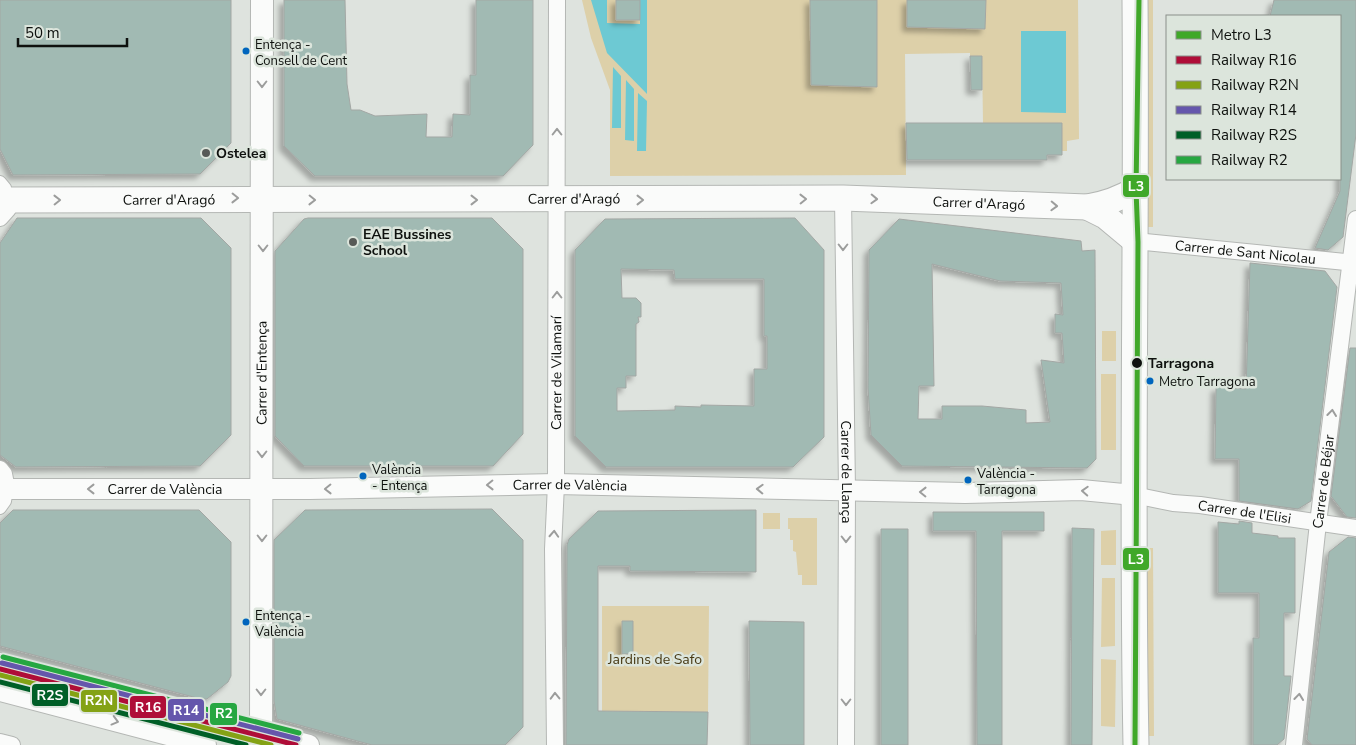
<svg xmlns="http://www.w3.org/2000/svg" width="1356" height="745" font-family="'Nunito Sans',sans-serif">
<style>
.green{fill:#ddd0a9}
.water{fill:#6dc9d3}
.building{fill:#a1bab3;stroke:#a3a7a4;fill-rule:evenodd;filter:url(#shadow)}
.lines{fill:none;stroke-linecap:round;stroke-linejoin:round}
.pedestrian-casing{stroke:#b4b7b4;stroke-width:14}
.minor-casing{stroke:#b4b7b4;stroke-width:18}
.tertiary-casing{stroke:#b4b7b4;stroke-width:22}
.secondary-casing{stroke:#b4b7b4;stroke-width:24}
.primary-casing{stroke:#b4b7b4;stroke-width:27}
.pedestrian{stroke:#fafbfa;stroke-width:12}
.minor{stroke:#fafbfa;stroke-width:16}
.tertiary{stroke:#fafbfa;stroke-width:20}
.secondary{stroke:#fafbfa;stroke-width:22}
.primary{stroke:#fafbfa;stroke-width:25}
.rail-1-casing{stroke:#dce5dc;stroke-width:9}
.rail-2-casing{stroke:#dce5dc;stroke-width:9}
.rail-3-casing{stroke:#dce5dc;stroke-width:9}
.rail-4-casing{stroke:#dce5dc;stroke-width:9}
.rail-5-casing{stroke:#dce5dc;stroke-width:9}
.rail-1{stroke:#af0d38;stroke-width:5}
.rail-2{stroke:#84a215;stroke-width:5}
.rail-3{stroke:#6556ac;stroke-width:5}
.rail-4{stroke:#005f27;stroke-width:5}
.rail-5{stroke:#26a741;stroke-width:5}
.metro-1-casing{stroke:#dce5dc;stroke-width:9}
.metro-1{stroke:#40a829;stroke-width:5}
.oneway{stroke:#9c9d9c}
.bus-dot{fill:#0065bd;stroke:#dce5dc;stroke-width:2}
.poi-dot{fill:#575a57;stroke:#dce5dc;stroke-width:2}
.stop-dot{fill:#0e110e;stroke:#dce5dc;stroke-width:2}
.labels{text-anchor:middle;stroke-width:5;stroke-linejoin:round;paint-order:stroke}
.bus-label{font-size:13px;fill:#0e110e;stroke:#dce5dc;text-anchor:start}
.poi-label{font-size:14px;font-weight:bold;fill:#0e110e;stroke:#dce5dc;text-anchor:start}
.street-label{font-size:14px;fill:#0e110e;stroke:#dce5dc}
.stop-label{font-size:14px;font-weight:bold;fill:#0e110e;stroke:#dce5dc;text-anchor:start}
.park-label{font-size:14px;fill:#473914;stroke:#dce5dc}
.line-badge{stroke:#dce5dc;stroke-width:2}
.badge-label{font-size:14px;text-anchor:middle;font-weight:bold;fill:#fff}
</style>
<defs>
<filter id="shadow"><feDropShadow dx="-4.5" dy="4.5" stdDeviation="2.5" flood-color="#0004"/></filter>
</defs>
<rect width="100%" height="100%" fill="#dee3de"/>
<path class="green" d="M582,0H1078L1079,139L1067,141V151H1062L1061,123H983L982,56H970V53L905,54L906,175L610,176V90L591,38Z
M1148,0H1153V227H1147Z
M1102,331H1116V361H1102Z
M1101,374H1116V450H1101Z
M763,513H780V529H763Z
M788,518H817V585H802V575H798L796,552L793,551V540H790V529H788Z
M1116,530V565H1101V531Z
M1147,548H1153L1154,736H1147Z
M1102,578H1115V646L1101,647Z
M602,606H709L708,712L602,711Z
M1101,659L1116,660L1115,727L1101,726Z"/>
<path class="water" d="M591,0H607V23L640,24V0H647V94L607,53Z
M1021,31H1066V113L1021,112Z
M613,67L621,76V128H612Z
M626,80L634,89V141L625,140Z
M638,93L647,101L646,151H637Z"/>
<path class="building" d="M0,0H231V143L200,174L13,175L0,149Z
M284,0H345L347,84L351,110H360L375,116L427,114L426,137H452L453,114L470,115V75H476V0H533V145L503,176H315L284,146Z
M616,0H640V20H616Z
M810,0H877V87L811,85Z
M907,0H986L985,29L907,27Z
M1274,0H1356V134L1343,237L1328,250L1315,248L1340,191V16H1270Z
M970,56H982V90H971Z
M906,123H1062V155H1047V160H907Z
M17,218H201L231,248V435L200,466L16,467L0,455V243Z
M308,218H492L523,249V434L493,466H304L275,436V251L304,219Z
M795,218L824,250V437L793,467H606L575,436V250L605,219ZM621,269L674,270L675,279H764V336H767V369H754V406L701,405V407L675,406V410L617,411V388H626V376H636V324L639,322L638,317H641V303L636,298H622Z
M899,219L1081,241L1082,251L1095,250L1096,459L1087,468L902,466L871,435L868,388L869,250ZM932,264L1000,281L1061,283L1063,315L1055,314V333H1062L1064,363L1041,360L1050,422L1026,423V410L982,406H942V419H918L919,386H934Z
M1250,263L1325,271L1337,287L1311,501L1298,509L1239,501V459H1215L1216,387L1246,389Z
M1350,348H1356V518L1347,517L1331,496Z
M492,509L523,540V727L505,745H372L277,719L274,701V540L305,510Z
M13,510H199L231,542V676L228,682L207,699H201L0,646V523Z
M756,510V572L630,571V566H598V711L708,712L707,745H566L567,545L569,539L598,511Z
M933,512H1044V531H1002V745H977L976,531H933Z
M1239,521L1252,523V533L1278,536V538H1295V613H1284V676H1291L1284,739L1277,745H1253V638H1259V593H1218V522L1239,524Z
M1072,528L1094,529L1092,745H1071Z
M881,529H908V745H881Z
M1348,537L1356,538V745H1312L1307,739L1329,552Z
M622,621H633V654H622Z
M749,621L804,622V745H750Z"/>
<g class="lines">
<g class="pedestrian-casing">
<path id="pedestrian" d="M0,182L5,188L8,200
M0,508L5,501L7,489"/>
</g>
<g class="minor-casing">
<g id="minor">
<path id="s1" d="M843,198L847,490L846,745"/>
<path d="M0,218L8,209V200"/>
<path id="s2" d="M1135,241L1356,263"/>
<path d="M0,469L4,474L7,489"/>
<path id="s3" d="M1134,495L1173,503L1200,505L1356,528"/>
<path d="M0,742L12,745"/>
<path id="s4" d="M555,745L553,549L556,484L557,0"/>
<path id="s5" d="M1294,745L1318,523L1356,219"/>
</g>
</g>
<g class="tertiary-casing">
<g id="tertiary">
<path id="s6" d="M0,489H310L556,484L965,493L1081,490L1134,495"/>
<path d="M0,663L309,745"/>
<path d="M0,691L206,745"/>
</g>
</g>
<g class="secondary-casing">
<g id="secondary">
<path id="s7" d="M261,745L262,0"/>
</g>
</g>
<g class="primary-casing">
<g id="primary">
<path d="M1135,0C1137,248 1131,497 1136,745"/>
<path id="s8" d="M0,200L843,198L1087,207C1106,204 1120,199 1136,189"/>
<path d="M1087,207L1105,216L1135,241"/>
</g>
</g>
<use href="#pedestrian" class="pedestrian"/>
<use href="#minor" class="minor"/>
<use href="#tertiary" class="tertiary"/>
<use href="#secondary" class="secondary"/>
<use href="#primary" class="primary"/>
<g class="rail-1-casing">
<path id="rail-1" d="M0,669L296,745"/>
</g>
<g class="rail-2-casing">
<path id="rail-2" d="M0,675L271,745"/>
</g>
<g class="rail-3-casing">
<path id="rail-3" d="M2,663L298,739"/>
</g>
<g class="rail-4-casing">
<path id="rail-4" d="M0,682L246,745"/>
</g>
<g class="rail-5-casing">
<path id="rail-5" d="M3,657L299,733"/>
</g>
<use href="#rail-1" class="rail-1"/>
<use href="#rail-2" class="rail-2"/>
<use href="#rail-3" class="rail-3"/>
<use href="#rail-4" class="rail-4"/>
<use href="#rail-5" class="rail-5"/>
<g class="metro-1-casing">
<path id="metro-1" d="M1135,745L1138,242L1136,189L1139,0"/>
</g>
<use href="#metro-1" class="metro-1"/>
</g>
<defs><path id="oneway-chevron" d="M-2-3.5L2.5 0L-2 3.5" fill="none" stroke-width="1.6" stroke-linecap="round" stroke-linejoin="round" transform="scale(1.25)"/></defs>
<g class="oneway">
<use href="#oneway-chevron" transform="translate(262 84) rotate(90)"/>
<use href="#oneway-chevron" transform="translate(557 132) rotate(-90)"/>
<use href="#oneway-chevron" transform="translate(235 198) rotate(1)"/>
<use href="#oneway-chevron" transform="translate(803 199) rotate(-1)"/>
<use href="#oneway-chevron" transform="translate(874 199) rotate(2)"/>
<use href="#oneway-chevron" transform="translate(57 200) rotate(-1)"/>
<use href="#oneway-chevron" transform="translate(312 200) rotate(1)"/>
<use href="#oneway-chevron" transform="translate(474 200)"/>
<use href="#oneway-chevron" transform="translate(640 200)"/>
<use href="#oneway-chevron" transform="translate(1054 206) rotate(2)"/>
<use href="#oneway-chevron" transform="translate(843 247) rotate(90)"/>
<use href="#oneway-chevron" transform="translate(263 248) rotate(90)"/>
<use href="#oneway-chevron" transform="translate(557 295) rotate(-90)"/>
<use href="#oneway-chevron" transform="translate(1332 413) rotate(-83)"/>
<use href="#oneway-chevron" transform="translate(262 454) rotate(90)"/>
<use href="#oneway-chevron" transform="translate(490 485) rotate(179)"/>
<use href="#oneway-chevron" transform="translate(91 489) rotate(-180)"/>
<use href="#oneway-chevron" transform="translate(328 489) rotate(179)"/>
<use href="#oneway-chevron" transform="translate(760 489) rotate(-178)"/>
<use href="#oneway-chevron" transform="translate(1085 491) rotate(-177)"/>
<use href="#oneway-chevron" transform="translate(923 492) rotate(-179)"/>
<use href="#oneway-chevron" transform="translate(554 534) rotate(-87)"/>
<use href="#oneway-chevron" transform="translate(262 538) rotate(90)"/>
<use href="#oneway-chevron" transform="translate(846 539) rotate(90)"/>
<use href="#oneway-chevron" transform="translate(261 692) rotate(90)"/>
<use href="#oneway-chevron" transform="translate(555 696) rotate(-91)"/>
<use href="#oneway-chevron" transform="translate(1299 697) rotate(-84)"/>
<use href="#oneway-chevron" transform="translate(846 702) rotate(90)"/>
<use href="#oneway-chevron" transform="translate(115 721) rotate(15)"/>
</g>
<g class="bus-dot">
<circle cx="246" cy="51" r="4.5"/>
<circle cx="1150" cy="381" r="4.5"/>
<circle cx="363" cy="476" r="4.5"/>
<circle cx="968" cy="480" r="4.5"/>
<circle cx="246" cy="622" r="4.5"/>
</g>
<g class="poi-dot">
<circle cx="206" cy="153" r="5"/>
<circle cx="353" cy="242" r="5"/>
</g>
<circle class="stop-dot" cx="1137" cy="363" r="6"/>
<g class="labels">
<g class="bus-label">
<text x="255" y="49">Entença -<tspan x="255" dy="16">Consell de Cent</tspan></text>
<text x="1159" y="386">Metro Tarragona</text>
<text x="372" y="474">València<tspan x="372" dy="16">- Entença</tspan></text>
<text x="977" y="478">València -<tspan x="977" dy="16">Tarragona</tspan></text>
<text x="255" y="620">Entença -<tspan x="255" dy="16">València</tspan></text>
</g>
<g class="poi-label">
<text x="216" y="158">Ostelea</text>
<text x="363" y="239">EAE Bussines<tspan x="363" dy="16">School</tspan></text>
</g>
<g class="street-label">
<text dy="5" stroke="none"><textPath href="#s8" startOffset="169">Carrer d'Aragó</textPath></text>
<text dy="5" stroke="none"><textPath href="#s8" startOffset="574">Carrer d'Aragó</textPath></text>
<text dy="5" stroke="none"><textPath href="#s8" startOffset="979">Carrer d'Aragó</textPath></text>
<text dy="5" stroke="none"><textPath href="#s2" startOffset="111">Carrer de Sant Nicolau</textPath></text>
<text dy="5" stroke="none"><textPath href="#s7" startOffset="372">Carrer d'Entença</textPath></text>
<text dy="5" stroke="none"><textPath href="#s4" startOffset="372">Carrer de Vilamarí</textPath></text>
<text dy="5" stroke="none"><textPath href="#s1" startOffset="274">Carrer de Llança</textPath></text>
<text dy="5" stroke="none"><textPath href="#s5" startOffset="265">Carrer de Béjar</textPath></text>
<text dy="5" stroke="none"><textPath href="#s6" startOffset="570">Carrer de València</textPath></text>
<text dy="5" stroke="none"><textPath href="#s6" startOffset="165">Carrer de València</textPath></text>
<text dy="5" stroke="none"><textPath href="#s3" startOffset="112">Carrer de l'Elisi</textPath></text>
</g>
<g class="stop-label">
<text x="1148" y="368">Tarragona</text>
</g>
<g class="park-label">
<text x="655" y="664">Jardins de Safo</text>
</g>
</g>
<g class="line-badge">
<rect x="1122" y="174" width="28" height="24" rx="5" fill="#40a829"/>
<rect x="1122" y="547" width="28" height="24" rx="5" fill="#40a829"/>
<rect x="31" y="683" width="38" height="24" rx="5" fill="#005f27"/>
<rect x="80" y="689" width="38" height="24" rx="5" fill="#84a215"/>
<rect x="129" y="695" width="38" height="24" rx="5" fill="#af0d38"/>
<rect x="167" y="698" width="38" height="24" rx="5" fill="#6556ac"/>
<rect x="209" y="702" width="29" height="24" rx="5" fill="#26a741"/>
</g>
<g class="badge-label">
<text x="1136" y="191">L3</text>
<text x="1136" y="564">L3</text>
<text x="50" y="700">R2S</text>
<text x="99" y="705">R2N</text>
<text x="148" y="712">R16</text>
<text x="186" y="715">R14</text>
<text x="224" y="718">R2</text>
</g>
<rect x="1166" y="15" width="175" height="165" fill="#dce5dc" stroke="#8a908a"/>
<rect x="1176" y="31" width="25" height="8" fill="#40a829" stroke="#8a908a"/>
<text x="1211" y="40" font-size="15" fill="#0e110e">Metro L3</text>
<rect x="1176" y="56" width="25" height="8" fill="#af0d38" stroke="#8a908a"/>
<text x="1211" y="65" font-size="15" fill="#0e110e">Railway R16</text>
<rect x="1176" y="81" width="25" height="8" fill="#84a215" stroke="#8a908a"/>
<text x="1211" y="90" font-size="15" fill="#0e110e">Railway R2N</text>
<rect x="1176" y="106" width="25" height="8" fill="#6556ac" stroke="#8a908a"/>
<text x="1211" y="115" font-size="15" fill="#0e110e">Railway R14</text>
<rect x="1176" y="131" width="25" height="8" fill="#005f27" stroke="#8a908a"/>
<text x="1211" y="140" font-size="15" fill="#0e110e">Railway R2S</text>
<rect x="1176" y="156" width="25" height="8" fill="#26a741" stroke="#8a908a"/>
<text x="1211" y="165" font-size="15" fill="#0e110e">Railway R2</text>
<path d="M18 38v8h109v-8" fill="none" stroke="#0e110e" stroke-width="2.5"/>
<text x="25" y="38" font-size="15" fill="#0e110e" stroke="#dce5dc" stroke-width="4" paint-order="stroke">50 m</text>
</svg>
